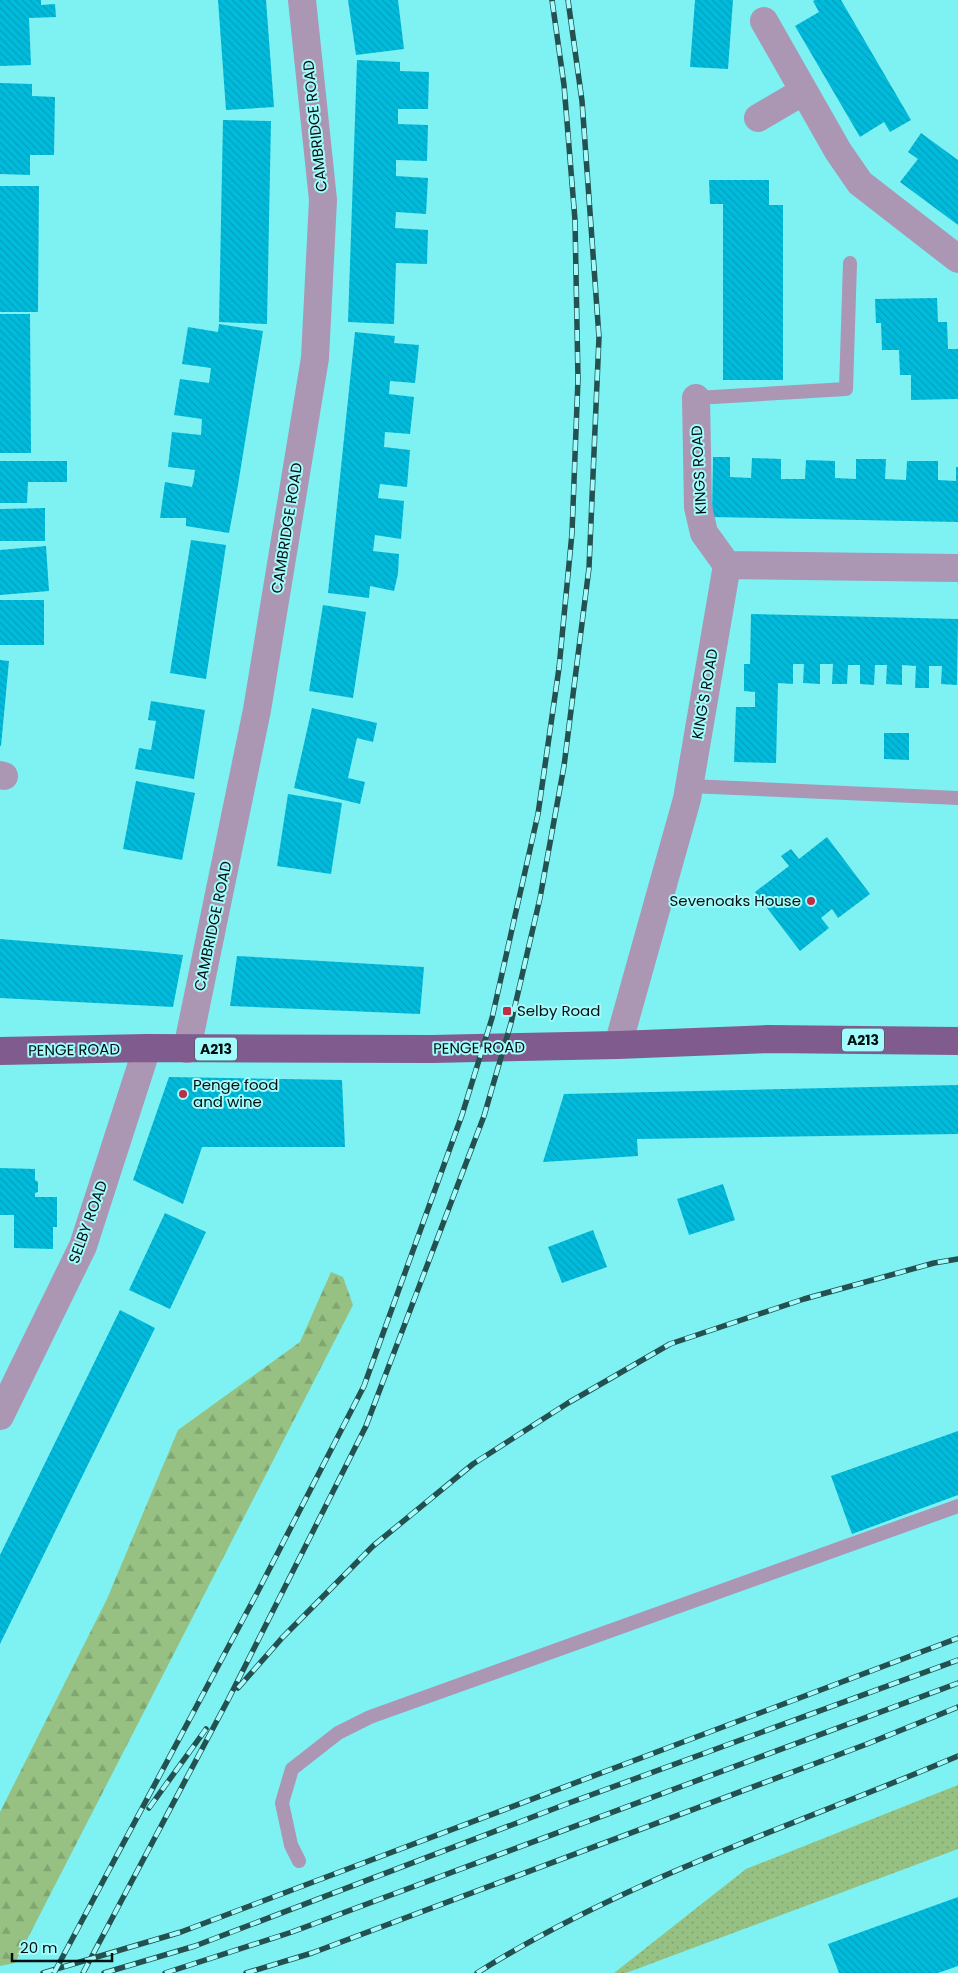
<svg xmlns="http://www.w3.org/2000/svg" width="958" height="1973" font-family="Poppins,sans-serif">
<style>
.grass{fill:url(#grass-dots)}
.forest{fill:url(#forest-firs)}
.building{fill:url(#building-back-hatch)}
.lines{fill:none;stroke-linecap:round;stroke-linejoin:round}
.lane{stroke:#ab96b3;stroke-width:14}
.street{stroke:#ab96b3;stroke-width:28}
.primary{stroke:#805b8e;stroke-width:28}
.rail-casing{stroke:#245050;stroke-width:5.5}
.rail{stroke:#a3fbfb;stroke-width:4;stroke-dasharray:11;stroke-linecap:butt}
.poi-dot{fill:#bf2e47;stroke:#a3fbfb;stroke-width:2}
.labels{text-anchor:middle;stroke-width:4;stroke-linejoin:round;paint-order:stroke}
.shield{fill:#a3fbfb;stroke:#315656;stroke-width:1}
.shield-label{font-size:14px;font-weight:bold;fill:#001010}
.street-label{font-size:15px;fill:#001010;stroke:#a3fbfb}
.poi-label{font-size:15px;fill:#001010;stroke:#a3fbfb;text-anchor:start}
</style>
<defs>
<pattern id="grass-dots" width="8" height="8" patternUnits="userSpaceOnUse" patternTransform="scale(1.25)"><rect width="8" height="8" fill="#96c183"/><path d="M2 2h.1M6 6h.1" fill="none" stroke="#80a570" stroke-width="1.8" stroke-linecap="round"/></pattern>
<pattern id="forest-firs" width="22" height="20" patternUnits="userSpaceOnUse" patternTransform="scale(1.25)"><rect width="22" height="20" fill="#96c183"/><path d="M5 1l3.5 6h-7zM16 11l3.5 6h-7z" fill="#80a570"/></pattern>
<pattern id="building-back-hatch" width="6" height="6" patternUnits="userSpaceOnUse" patternTransform="scale(1.25)"><rect width="6" height="6" fill="#01bbdc"/><path d="M-1 5l2 2M0 0l6 6M5-1l2 2" fill="none" stroke="#01a0bc"/></pattern>
</defs>
<rect width="100%" height="100%" fill="#7ef1f3"/>
<path class="grass" d="M958,1785V1849L626,1973H614L746,1869Z"/>
<path class="forest" d="M331,1272L343,1277L353,1305L15,1963L0,1966V1812L107,1599L178,1430L300,1342Z"/>
<path class="building" d="M0,0H41V5L55,4L56,17L29,18L31,65L0,66Z
M218,0H266L274,107L226,110Z
M348,0H398L404,49L356,55Z
M695,0H733L728,69L690,67Z
M815,0H841L911,120L890,132L884,122L860,137L795,26L819,12L813,1Z
M357,60L400,62V71L429,72L428,109H398V124L428,125L427,161L396,160V176L428,178L426,214L396,212L395,228L428,230L427,264L396,263L394,324L348,322Z
M0,83L32,84V96L55,97L54,155H30V175L0,174Z
M223,120L271,121L267,324L219,322Z
M921,133L958,160V225L900,182L918,159L908,152Z
M709,180H769V205H783V380H723V204H710Z
M0,186H39L38,312H0Z
M937,298L938,322H947L948,349H958V399L911,400V375H900L899,350H882L881,323H876L875,299Z
M0,314H30L31,453H0Z
M219,324L263,331L238,485L229,533L186,526V518H160L165,482L192,487L194,478L195,470L168,467L172,432L201,435L202,419L174,415L180,379L209,383L211,368L182,364L188,327L218,332Z
M355,332L395,336L394,343L419,345L415,383L390,381L389,394L414,397L410,434L385,432L384,447L410,450L407,487L380,484L378,498L404,501L401,539L375,535L373,551L399,554L398,574L394,591L370,586L369,598L328,593Z
M713,457H730V477L751,478L752,458L781,459V479H805L806,460L835,461V478L856,479V459H886L885,479L906,480L907,461H938V480L956,481V467H958V522L712,517Z
M0,461H67V482H28L27,503H0Z
M45,508V541H0V509Z
M191,540L226,545L206,679L170,673Z
M46,546L49,591L0,595V550Z
M0,600H44V645H0Z
M323,605L366,612L353,698L309,691Z
M751,614L958,619L957,685L941,684L942,666H929V688H915L916,666L902,665V685L886,684L887,665H875L874,685L860,684V665H848L847,684H832L833,664H820V684L803,683L804,664H793V684L778,683L776,763L734,762L736,707H755V692L744,691V664H750Z
M0,660L9,661L1,746H0Z
M151,701L205,710L194,779L135,769L139,748L151,750L156,721L148,720Z
M312,708L377,723L373,742L357,738L348,778L365,782L360,804L294,788Z
M884,733H909V760L884,759Z
M136,781L195,793L182,860L123,849Z
M288,794L342,803L331,874L277,866Z
M827,837L870,894L838,918L832,909L821,918L829,928L800,951L755,892L789,866L781,856L791,849L799,859Z
M0,939L145,951L183,955L173,1007L0,998Z
M237,956L424,967L420,1014L230,1006Z
M169,1077L342,1080L345,1147H202L183,1204L133,1180Z
M958,1085V1134L637,1139L638,1156L543,1162L564,1094Z
M0,1168L35,1169V1180L38,1182V1192L35,1193V1197H57V1227H53V1249L14,1248V1215H0Z
M723,1184L735,1220L689,1235L677,1199Z
M165,1213L206,1232L170,1309L129,1290Z
M593,1230L607,1267L562,1283L548,1247Z
M120,1310L155,1328L0,1644V1555Z
M958,1431V1495L852,1534L831,1476Z
M958,1897V1966L938,1973H839L828,1944Z"/>
<g class="lines">
<path class="lane" d="M696,398L846,389L850,263
M689,786L958,798
M299,1861L291,1845L282,1803L292,1769L338,1733L370,1717L958,1506"/>
<path class="street" d="M764,21L838,151L860,183L958,259
M758,118L804,91
M696,398L698,507L704,533L727,565
M0,775L4,776
M618,1045L687,799L727,565L958,568
M187,1049L257,710L315,358L323,200L302,0
M0,1416L83,1246L147,1048"/>
<path class="primary" d="M0,1051L147,1048L432,1049L618,1045L768,1039L958,1041"/>
<g class="rail-casing">
<path id="rail" d="M238,1688L282,1638L373,1546L473,1464L568,1403L670,1344L804,1299L934,1263L958,1259
M149,1808L206,1729
M43,1973L181,1932L958,1638
M54,1973L256,1595L364,1386L462,1115L492,1018L538,814L559,668L572,533L578,379L575,220L564,85L552,0
M83,1973L228,1700L366,1426L484,1116L511,1023L540,898L564,766L589,568L599,337L582,101L568,0
M104,1973L195,1946L569,1803L958,1660
M165,1973L292,1932L958,1683
M246,1973L312,1953L867,1744L958,1707
M477,1973C626,1879 796,1825 958,1756"/>
</g>
<use href="#rail" class="rail"/>
</g>
<g class="poi-dot">
<circle cx="811" cy="901" r="5"/>
<rect x="502" y="1006" width="10" height="10" rx="2.5"/>
<circle cx="183" cy="1094" r="5"/>
</g>
<g class="labels">
<g class="shield">
<rect x="842" y="1028.5" width="42" height="23" rx="4"/>
<rect x="195" y="1037.5" width="42" height="23" rx="4"/>
</g>
<g class="shield-label">
<text x="863" y="1045">A213</text>
<text x="216" y="1054">A213</text>
</g>
<g class="street-label">
<text transform="translate(315 126) rotate(-96)" y="5">CAMBRIDGE ROAD</text>
<text transform="translate(699 470) rotate(-93)" y="5">KINGS ROAD</text>
<text transform="translate(287 528) rotate(-81)" y="5">CAMBRIDGE ROAD</text>
<text transform="translate(705 694) rotate(-80)" y="5">KING'S ROAD</text>
<text transform="translate(213 926) rotate(-78)" y="5">CAMBRIDGE ROAD</text>
<text transform="translate(479 1048) rotate(-1)" y="5">PENGE ROAD</text>
<text transform="translate(74 1050) rotate(-1)" y="5">PENGE ROAD</text>
<text transform="translate(88 1222) rotate(-70)" y="5">SELBY ROAD</text>
</g>
<g class="poi-label">
<text x="801" y="906" text-anchor="end">Sevenoaks House</text>
<text x="517" y="1016">Selby Road</text>
<text x="193" y="1090">Penge food<tspan x="193" dy="17">and wine</tspan></text>
</g>
</g>
<path d="M12 1953v8h100v-8" fill="none" stroke="#001010" stroke-width="2.5"/>
<text x="20" y="1953" font-size="15" fill="#001010" stroke="#a3fbfb" stroke-width="4" paint-order="stroke">20 m</text>
</svg>
